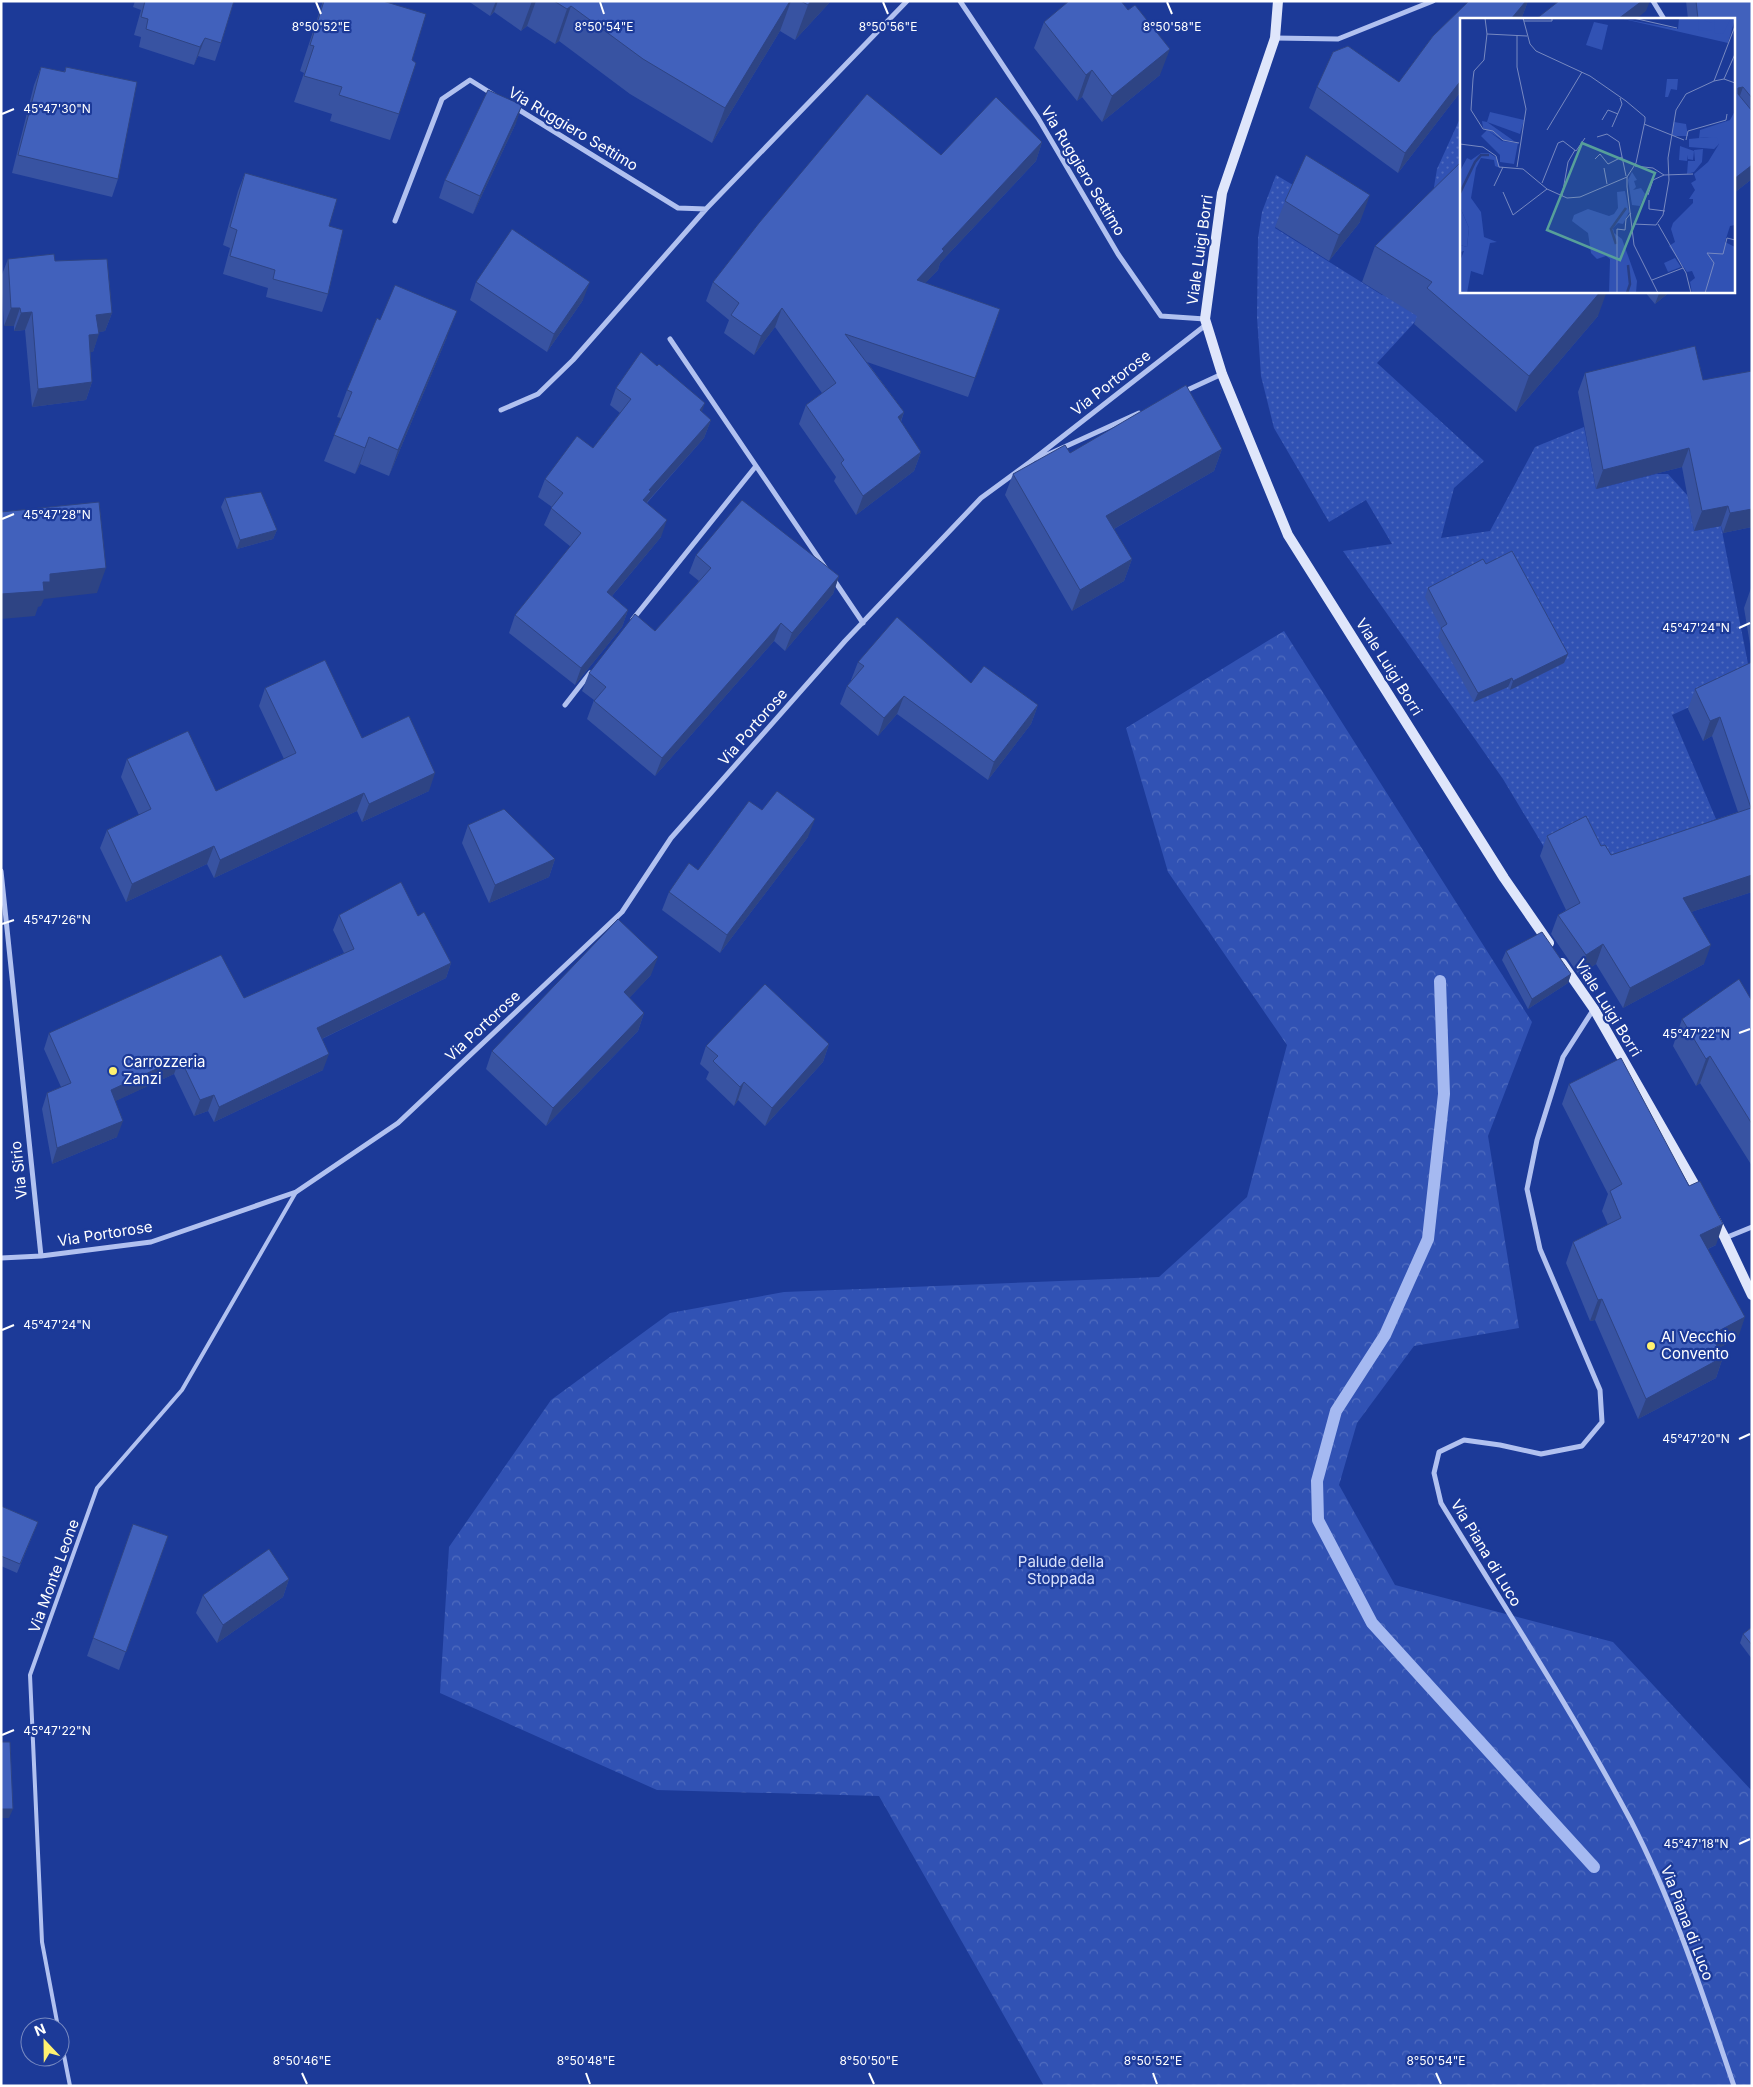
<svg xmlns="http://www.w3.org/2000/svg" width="1753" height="2087" font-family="Inter,sans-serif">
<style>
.forest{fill:url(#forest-crowns)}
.garden{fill:url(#garden-dots)}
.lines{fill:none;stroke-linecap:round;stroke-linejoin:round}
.stream{stroke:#a5b9f1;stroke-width:12}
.service{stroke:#b1c1f0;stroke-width:4}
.minor{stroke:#b1c1f0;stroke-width:5}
.secondary{stroke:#dfe6fb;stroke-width:10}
.wall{fill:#3853a2}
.shaded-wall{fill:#2e4484}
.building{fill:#4161bc;stroke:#2e4484}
.ticks{fill:none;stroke:#fff;stroke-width:2}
.poi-dot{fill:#fff170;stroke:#1c3a98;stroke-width:2}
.labels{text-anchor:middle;stroke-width:4.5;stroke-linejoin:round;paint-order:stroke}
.street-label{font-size:15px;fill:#fff;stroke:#1c3a98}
.poi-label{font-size:15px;fill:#fff;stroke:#1c3a98;text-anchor:start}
.park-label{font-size:15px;fill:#d8e1fb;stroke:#1c3a98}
.inset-river{fill:none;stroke:#283e85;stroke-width:2.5}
.inset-road{fill:none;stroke:#7789c1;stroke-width:1}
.view{fill:#579f9a;fill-opacity:0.15;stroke:#579f9a;stroke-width:2.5}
.inset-edge{fill:none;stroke:#fff;stroke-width:2.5}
.ticks-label{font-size:12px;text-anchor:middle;fill:#fff;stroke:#1c3a98;stroke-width:4.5;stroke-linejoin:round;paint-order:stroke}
</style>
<defs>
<pattern id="forest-crowns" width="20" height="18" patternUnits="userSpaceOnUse" patternTransform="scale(1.25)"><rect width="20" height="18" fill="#3152b4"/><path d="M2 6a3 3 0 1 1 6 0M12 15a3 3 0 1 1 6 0" fill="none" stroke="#506cbf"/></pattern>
<pattern id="garden-dots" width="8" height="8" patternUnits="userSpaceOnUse" patternTransform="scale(1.25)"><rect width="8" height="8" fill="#3152b4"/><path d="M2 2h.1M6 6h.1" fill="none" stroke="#506cbf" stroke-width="1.8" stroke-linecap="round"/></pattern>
</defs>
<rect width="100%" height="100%" fill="#1c3a98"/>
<path class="forest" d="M1284,631L1532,1022L1488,1136L1519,1328L1414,1346L1357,1423L1339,1485L1395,1585L1613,1642L1752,1791V2086H1044L879,1796L657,1790L440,1693L449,1547L551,1400L670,1313L784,1292L1159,1277L1247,1197L1287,1045L1168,872L1126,728Z"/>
<path class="garden" d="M1462,114V184L1438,207L1434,187L1437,169Z
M1276,175L1293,185L1275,228L1382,295L1436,299L1377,363L1484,461L1454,488L1441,538L1490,531L1535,447L1584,427L1596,489L1656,474H1668L1688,496L1694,531L1721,526L1751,679L1672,715L1716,819L1614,858L1547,852L1503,779L1343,551L1392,544L1366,500L1329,522L1274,428L1261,376L1257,317L1258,238L1262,212Z"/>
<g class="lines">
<path class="stream" d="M1440,981L1444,1094L1428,1239L1385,1335L1336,1411L1317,1481L1318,1520L1372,1623L1594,1867"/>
<path class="service" d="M58,2027L42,1942L30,1675L97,1488L182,1390L296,1192
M60,2035L70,2086"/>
<path class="minor" d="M960,1L1038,118L1118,254L1161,316L1205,319
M1653,1L1664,19
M1275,38L1338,39L1433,1
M516,108L678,208L706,209L907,1
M395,221L442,99L470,80L494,95
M670,339L826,569
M1183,392L1222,374
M501,410L538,394L573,360L706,209
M1038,459L1139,413
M834,580L863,623
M633,619L756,466
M565,705L590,673
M1,871L41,1256
M1593,1010L1563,1057L1537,1140L1527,1189L1540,1249L1600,1390L1602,1422L1582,1446L1541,1454L1500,1445L1464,1440L1439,1452L1434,1473L1441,1503C1505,1608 1573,1712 1631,1821C1674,1904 1704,1998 1734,2086
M1725,1238L1752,1227
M1,1258L41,1256L151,1242L296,1192L398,1123L622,912L671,838L845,641L981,498L1030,462L1207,324"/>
<path class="secondary" d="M1278,1L1275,38L1222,193L1205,319L1222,374L1288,535L1504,878L1549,943
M1562,963L1594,1009L1701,1196
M1715,1219L1725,1238L1752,1295"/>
</g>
<path class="wall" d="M135,1H234L221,43L215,61L198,56L194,65L139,47L141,37L134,35L141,10L133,7Z
M323,1H383L412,60L399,114L390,140L330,121L332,114L294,102L304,73L300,71Z
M468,1H831L795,40L780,31L712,143L630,94L559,41L555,44L527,26L521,31L494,12L490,16Z
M1469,1H1528L1522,17L1521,19H1462V90L1398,173L1309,108L1317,87L1333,52L1348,46L1399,82L1433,36Z
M1686,1H1752V179L1734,193V19H1688Z
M1044,22L1160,75L1102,122L1082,97L1077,101L1034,48Z
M41,67L64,72L66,67L118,179L112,197L12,173L34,85Z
M516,123L473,214L439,198L445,180Z
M1042,142L1036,161L940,263L938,270L925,283L1000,309L968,397L867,362L904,412L901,422L921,452L914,471L856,515L834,481L836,477L799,424L806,405L822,393L775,327L754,355L724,333L729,320L706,301L713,282L941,155Z
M245,173L329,226L328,294L322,312L266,297L268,288L223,274L230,248L223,245L238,191Z
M1285,201L1360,222L1329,261L1275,227Z
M1375,246L1598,316L1516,412L1414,324L1417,316L1362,282Z
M8,259L55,261L112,313L105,331L99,332L93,352H90L92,382L86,400L32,407L25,330L14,331V326H4L1,277Z
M476,282L583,300L547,352L470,300Z
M1644,291H1671L1655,304Z
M380,320L447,337L389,476L360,464L355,474L324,461L341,418L337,417L347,390Z
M1585,373L1703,380L1752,527L1723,533L1721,526L1694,531L1682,467L1596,489L1578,392Z
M616,388L702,412L711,420L704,438L647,503L661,537L612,596L628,610L622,627L575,685L509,633L515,615L571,547L544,525L552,507L538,497L545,479L593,448L620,413L610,405Z
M1222,449L1214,471L1114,529L1132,559L1124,581L1072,611L1005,495L1013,474L1070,453Z
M225,498L277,530L273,539L237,549L221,507Z
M696,555L839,576L833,594L785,651L774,641L655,776L587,719L594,700L582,691L589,673L655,631L699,581L689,573Z
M1486,564L1568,654L1564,663L1510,690L1508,687L1474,702L1438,637L1441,628L1425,597L1428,588Z
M1751,588H1752V656L1744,608Z
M858,662L971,683L1038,705L1031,724L988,780L897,714L878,736L840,704L847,686L852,680H851Z
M1752,662V892L1691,912L1704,964L1623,1008L1596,964L1579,975L1551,934L1558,915L1566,910L1540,856L1547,836L1601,846L1611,855L1738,812L1712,736L1703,741L1688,709L1695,689Z
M265,688L362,738L429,791L362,822L357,811L214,878L207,864L126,902L100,848L107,830L139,815L121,777L127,759L216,791L284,759L259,706Z
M762,810L808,837L720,953L662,910L669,892L698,870Z
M468,825L555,859L549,877L489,903L462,843Z
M339,915L418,916L451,963L446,978L322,1039L323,1070L214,1122L208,1111L194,1116L174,1074L115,1101L117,1137L52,1164L42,1109L47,1093L61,1087L44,1049L49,1033L244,998L344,953L333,930Z
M1506,951L1571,974L1568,983L1528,1009L1502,960Z
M651,975L629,998L644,1013L638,1031L546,1126L486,1069L492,1051Z
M1752,1001V1166L1700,1083L1696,1086L1673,1046L1682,1019Z
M829,1044L823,1062L765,1126L738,1100L734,1106L706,1079L709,1072L700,1064L706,1046Z
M1569,1084L1716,1245L1708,1249L1738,1338L1718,1348L1723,1357L1716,1378L1638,1419L1595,1320L1590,1321L1566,1263L1573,1242L1608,1225L1602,1211L1608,1194L1562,1104Z
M1,1506L38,1522L17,1573L1,1566Z
M133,1524L168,1536L119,1670L87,1656Z
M289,1579L283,1597L217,1643L196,1613L203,1595Z
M1752,1627V1659L1740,1643L1743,1634Z"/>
<path class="shaded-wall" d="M496,1H498L494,12L490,16Z
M532,1H536L527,26L521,31Z
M790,1H791L780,31L712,143L725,108Z
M811,1H831L795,40L808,5Z
M1526,1H1528L1522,17L1521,19H1511Z
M1642,1H1650L1646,11L1636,19H1618Z
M571,6L559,41L555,44L567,9Z
M205,38L198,56L194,65L200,47Z
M1170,49L1160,75L1102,122L1112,96Z
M1092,70L1082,97L1077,101L1086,75Z
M1462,79V90L1398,173L1405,153Z
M1743,87L1736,107L1738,88Z
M522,105L516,123L473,214L480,196Z
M1042,142L1036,161L940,263L938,270L910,299L917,280L942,249Z
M1752,165V179L1734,193V179Z
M1370,195L1360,222L1329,261L1339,235Z
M590,282L583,300L547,352L554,334Z
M1601,291H1607L1598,316L1516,412L1529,376Z
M1660,291H1671L1655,304Z
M11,308H20L14,326H4Z
M782,308L775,327L754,355L761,336Z
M457,311L447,337L389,476L398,450Z
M32,312L25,330L14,331L21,313Z
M112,313L105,331L90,334L96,315Z
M99,334L93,352L83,353L89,335Z
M92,382L86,400L32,407L38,389Z
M705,403L699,420L700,410Z
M904,412L897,431L898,417Z
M711,420L704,438L647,502L645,508L643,500L649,490Z
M369,437L360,464L355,474L365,448Z
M1689,448L1682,467L1596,489L1603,470Z
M1222,449L1214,471L1098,538L1106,516Z
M921,452L914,471L856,515L863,496Z
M1728,506L1721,526L1694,531L1702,511Z
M1752,509V527L1723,533L1730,513Z
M667,520L661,537L601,609L607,592Z
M277,530L273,539L237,549L240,540Z
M1132,559L1124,581L1072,611L1080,590Z
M106,568L97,593L44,599L41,606L38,607L35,616L1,619V594L43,582L50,574Z
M839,576L833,594L785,651L792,633Z
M628,610L622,627L575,685L581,668Z
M781,623L774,641L655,776L662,758Z
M1568,654L1564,663L1510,690L1513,681Z
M1512,678L1508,687L1474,702L1478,693Z
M904,696L897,714L878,736L884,718Z
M1038,705L1031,724L988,780L994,762Z
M1720,717L1712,736L1703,741L1710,721Z
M435,773L429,791L362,822L369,804Z
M364,793L357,811L214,878L220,860Z
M815,819L808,837L720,953L727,935Z
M214,846L207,864L126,902L132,884Z
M555,859L549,877L489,903L495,885Z
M1752,875V892L1676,917L1683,898Z
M1603,944L1596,964L1579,975L1586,955Z
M1711,945L1704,964L1623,1008L1630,988Z
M658,957L651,975L617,1011L624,992Z
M451,963L446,978L311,1044L317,1028Z
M1571,974L1568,983L1528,1009L1532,999Z
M644,1013L638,1031L546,1126L553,1108Z
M829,1044L823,1062L765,1126L772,1108Z
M329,1054L323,1070L214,1122L219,1107Z
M1710,1056L1700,1083L1696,1086L1706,1059Z
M180,1058L174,1074L105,1106L111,1090Z
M744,1082L738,1100L734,1106L740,1087Z
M214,1095L208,1111L194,1116L200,1100Z
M123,1121L117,1137L52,1164L57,1148Z
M1723,1224L1716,1245L1692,1256L1700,1235Z
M1602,1299L1595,1320L1590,1321L1598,1300Z
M1745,1317L1738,1338L1704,1356L1711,1335Z
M1723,1357L1716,1378L1638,1419L1646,1399Z
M289,1579L283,1597L217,1643L223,1625Z
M1,1809H13L9,1818H1Z"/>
<path class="building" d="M145,1H234L221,43L205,38L200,47L146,29L148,19L141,17Z
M324,1H383L426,14L412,60L416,63L399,114L339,95L342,87L304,76L314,46L310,45Z
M554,1H790L725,108L643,59L571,6L567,9Z
M801,1H811L808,5Z
M1069,1H1121L1128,10L1135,5L1170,49L1112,96L1092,70L1086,75L1044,22Z
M1469,1H1526L1511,19H1462V79L1405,153L1317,87L1333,52L1348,46L1399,82L1433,36Z
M1559,1H1642L1618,19H1536Z
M1696,1H1752V98L1743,87L1738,88V94L1752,111V165L1734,179V19H1698Z
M41,67L65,72L66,67L137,82L118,179L18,155Z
M488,90L522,105L480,196L445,180Z
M867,94L941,155L996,97L1042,142L942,249L944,251L917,280L1000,309L975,378L845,334L904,412L898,417L921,452L863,496L841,463L844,460L806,405L836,383L782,308L761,336L731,315L739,303L713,282L759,223Z
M1306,155L1370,195L1339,235L1285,201Z
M1462,161V291H1601L1529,376L1427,288L1432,282L1375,246Z
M245,173L337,199L329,226L343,230L328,294L273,279L275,270L230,256L237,230L230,227Z
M512,229L590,282L554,334L476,282Z
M54,254L55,261L107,259L112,313L96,315L99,334L89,335L92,382L38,389L32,312L21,313L20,308H11L8,259Z
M395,285L457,311L398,450L369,437L365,448L334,435L352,392L347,390L377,318L380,320Z
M1695,346L1703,380L1752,371V509L1730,513L1728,506L1702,511L1689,448L1603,470L1585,373Z
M641,352L657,366L659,364L705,403L700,410L711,420L649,490L651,491L643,500L667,520L607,592L628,610L581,668L515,615L581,533L551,508L563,493L545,479L577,436L593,448L631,399L616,388Z
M1186,385L1222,449L1106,516L1132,559L1080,590L1013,474L1065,445L1070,453Z
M261,492L277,530L240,540L225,498Z
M742,500L839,576L792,633L781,623L662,758L594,701L606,687L589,673L635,614L655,631L711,568L696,555Z
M99,502L106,568L50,574V582H43L44,591L1,594V512Z
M1512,551L1568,654L1513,681L1512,678L1478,693L1441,628L1447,624L1428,588L1483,559L1486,564Z
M897,617L971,683L984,666L1038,705L994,762L904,696L884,718L847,686L864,666L858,662Z
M325,660L362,738L409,716L435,773L369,804L364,793L220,860L214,846L132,884L107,830L151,809L127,759L188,731L216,791L296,753L265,688Z
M1752,662V875L1683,898L1711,945L1630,988L1603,944L1586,955L1558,915L1580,903L1547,836L1586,816L1601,846L1605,845L1611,855L1751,808L1720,717L1710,721L1695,689Z
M777,791L815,819L727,935L669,892L689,863L698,870L749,801L762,810Z
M504,809L555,859L495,885L468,825Z
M401,882L418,916L424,912L451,963L317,1028L329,1054L219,1107L214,1095L200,1100L180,1058L111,1090L123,1121L57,1148L47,1093L71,1083L49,1033L221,955L244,998L354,949L339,915Z
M618,919L658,957L624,992L644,1013L553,1108L492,1051Z
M1542,932L1571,974L1532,999L1506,951Z
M1739,979L1752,1001V1124L1710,1056L1706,1059L1682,1019Z
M765,984L829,1044L772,1108L744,1082L740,1087L713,1061L718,1056L706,1046Z
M1621,1058L1689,1186L1700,1181L1723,1224L1700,1235L1745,1317L1711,1335L1723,1357L1646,1399L1602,1299L1598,1300L1573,1242L1621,1218L1610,1191L1622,1184L1569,1084Z
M1,1506L38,1522L20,1564L1,1556Z
M133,1524L168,1536L126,1652L93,1638Z
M269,1549L289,1579L223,1625L203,1595Z
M1752,1627V1645L1743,1634Z
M1,1742H10L13,1809H1Z"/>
<path class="ticks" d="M316,2L321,14M600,2L604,14M883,2L888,14M1167,2L1172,14M2,114L14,109M2,519L14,514M1739,628L1750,623M2,924L14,920M1739,1033L1750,1029M2,1330L14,1325M1739,1439L1750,1434M2,1735L14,1730M1739,1844L1750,1839M302,2073L307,2084M586,2073L590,2084M869,2073L874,2084M1153,2073L1157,2084M1436,2073L1441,2084"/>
<g class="poi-dot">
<circle cx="113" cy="1071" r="5"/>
<circle cx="1651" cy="1346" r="5"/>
</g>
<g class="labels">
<g class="street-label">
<text transform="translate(573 129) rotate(31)" y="5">Via Ruggiero Settimo</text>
<text transform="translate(1083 171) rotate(59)" y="5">Via Ruggiero Settimo</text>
<text transform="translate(1200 250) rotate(-82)" y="5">Viale Luigi Borri</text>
<text transform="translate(1111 383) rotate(-38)" y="5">Via Portorose</text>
<text transform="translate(1389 667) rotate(58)" y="5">Viale Luigi Borri</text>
<text transform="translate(753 727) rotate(-49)" y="5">Via Portorose</text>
<text transform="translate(1608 1008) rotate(58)" y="5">Viale Luigi Borri</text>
<text transform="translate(483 1026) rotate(-43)" y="5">Via Portorose</text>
<text transform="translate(19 1170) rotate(-96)" y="5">Via Sirio</text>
<text transform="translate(105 1234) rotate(-9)" y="5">Via Portorose</text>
<text transform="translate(1486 1553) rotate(59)" y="5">Via Piana di Luco</text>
<text transform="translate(54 1576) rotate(-70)" y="5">Via Monte Leone</text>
<text transform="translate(1687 1923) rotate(69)" y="5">Via Piana di Luco</text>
</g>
<g class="poi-label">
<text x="123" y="1067">Carrozzeria<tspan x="123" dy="17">Zanzi</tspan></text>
<text x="1661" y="1342">Al Vecchio<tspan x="1661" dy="17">Convento</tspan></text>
</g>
<g class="park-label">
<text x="1061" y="1567">Palude della<tspan x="1061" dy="17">Stoppada</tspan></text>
</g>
</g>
<g transform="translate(1460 18)">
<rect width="275" height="275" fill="#1c3a98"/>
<path d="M159,0L218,11L219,0L275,1L268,25ZM134,4L148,7L142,32L126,27ZM0,189L9,210L7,229L0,227Z" fill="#3152b4"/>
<path d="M275,93V207L270,208L265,224L275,229V275H232L230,264L235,260L232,253L227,254L209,228L215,224L211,211L213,205L233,185V181H229L235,172L231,165L236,162L234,156L248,144L259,126L250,119L239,120L240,112L270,102ZM30,94L64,102L60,116L27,104L54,123L43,122L23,110L22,103L27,104ZM21,135H29L37,140L40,150L35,148L34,142L21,140L16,150L11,180L21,194L24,219L37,224L30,225L23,257L11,253L7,275H0V243L4,233L0,234V227L7,229L9,210L0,189V153L7,140L11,142ZM165,173L169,194L163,206L158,205L153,210L154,215L162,221L177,263L176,275H149L150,241L146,238L137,241L131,235L128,215L112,203L114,197L128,191L149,198L154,196L158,190L157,174Z" fill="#3152b4"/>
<path d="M239,0L252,5V12L238,13Z" fill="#3152b4"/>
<path d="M27,112L42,123L58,125L54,146L40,144V137L21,118Z" fill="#3152b4"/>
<path d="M207,61H218L217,72L211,71L208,79H205ZM214,104L226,106L228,118H212ZM250,119L257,120L259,126L254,131L229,129V121ZM243,131L242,144L234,154L227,156L228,143H235L234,132ZM172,154L177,162L174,163L176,169L173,172L181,170L185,176L180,188L172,187L168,162ZM215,240L221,249L208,254L204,245Z" fill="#3152b4"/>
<path d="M254,0H271L263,16L255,15ZM220,128L234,133L233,142L228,141V137L227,143L219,142Z" fill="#3152b4"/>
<path class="inset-river" d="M0,175L15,144L21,137H29M156,226L151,211L166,190M167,275L170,266L168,247"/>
<path class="inset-road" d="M25,0L27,16M63,0L70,26L76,33L130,58L166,83L185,99V103M173,0L217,10M64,3H92V0M264,61L275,36M254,63L264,61L275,65M142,102L148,92L158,96M185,103L176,145L167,159V169L174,227L198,275M184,106L224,122M152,109L162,86L160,80M87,112L122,54M137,119L147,116L159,124L166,158M226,122L228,113L266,102L267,96M59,125L43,122L33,113L23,111L11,92L13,61L14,53L24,42L27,16L67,18M0,126L23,129L36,138L39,149L63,151L87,171L107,180L120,179L167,159M135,141L140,136L148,146L162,139M175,148L193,150L204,157L233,156M57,149L66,91L57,49V18M144,150L147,166M82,165L98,125L103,123L116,133L125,120M34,168L43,149M43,174L53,197L87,171M188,177L193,162L204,157M102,178L108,144L115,132M189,182V191L205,193M173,206L196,207L203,197L209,162L208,140L216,92L226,76L254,63L275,8M198,206L226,255L231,275M192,262L223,250M157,275V211L165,212L166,201L171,195M245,275L254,245L247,235L263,236L267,220L275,222"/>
<path class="view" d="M122,125L195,155L160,242L87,212Z"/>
<rect width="275" height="275" class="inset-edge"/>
</g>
<g class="ticks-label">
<text x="321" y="31">8°50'52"E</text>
<text x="604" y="31">8°50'54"E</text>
<text x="888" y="31">8°50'56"E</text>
<text x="1172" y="31">8°50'58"E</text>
<text x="57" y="113">45°47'30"N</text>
<text x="57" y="519">45°47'28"N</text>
<text x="1696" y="632">45°47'24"N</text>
<text x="57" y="924">45°47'26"N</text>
<text x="1696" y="1038">45°47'22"N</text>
<text x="57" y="1329">45°47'24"N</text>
<text x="1696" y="1443">45°47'20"N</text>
<text x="57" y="1735">45°47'22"N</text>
<text x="1696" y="1848">45°47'18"N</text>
<text x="302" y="2065">8°50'46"E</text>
<text x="586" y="2065">8°50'48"E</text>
<text x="869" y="2065">8°50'50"E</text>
<text x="1153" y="2065">8°50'52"E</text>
<text x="1436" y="2065">8°50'54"E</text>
</g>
<rect width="1753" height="2087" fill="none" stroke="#ffffff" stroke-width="5"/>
<g transform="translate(45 2042) rotate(338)"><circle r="24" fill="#1c3a98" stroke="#7789c1"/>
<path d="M0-4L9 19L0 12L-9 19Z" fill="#fff170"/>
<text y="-8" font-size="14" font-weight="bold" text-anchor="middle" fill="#ffffff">N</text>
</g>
</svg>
